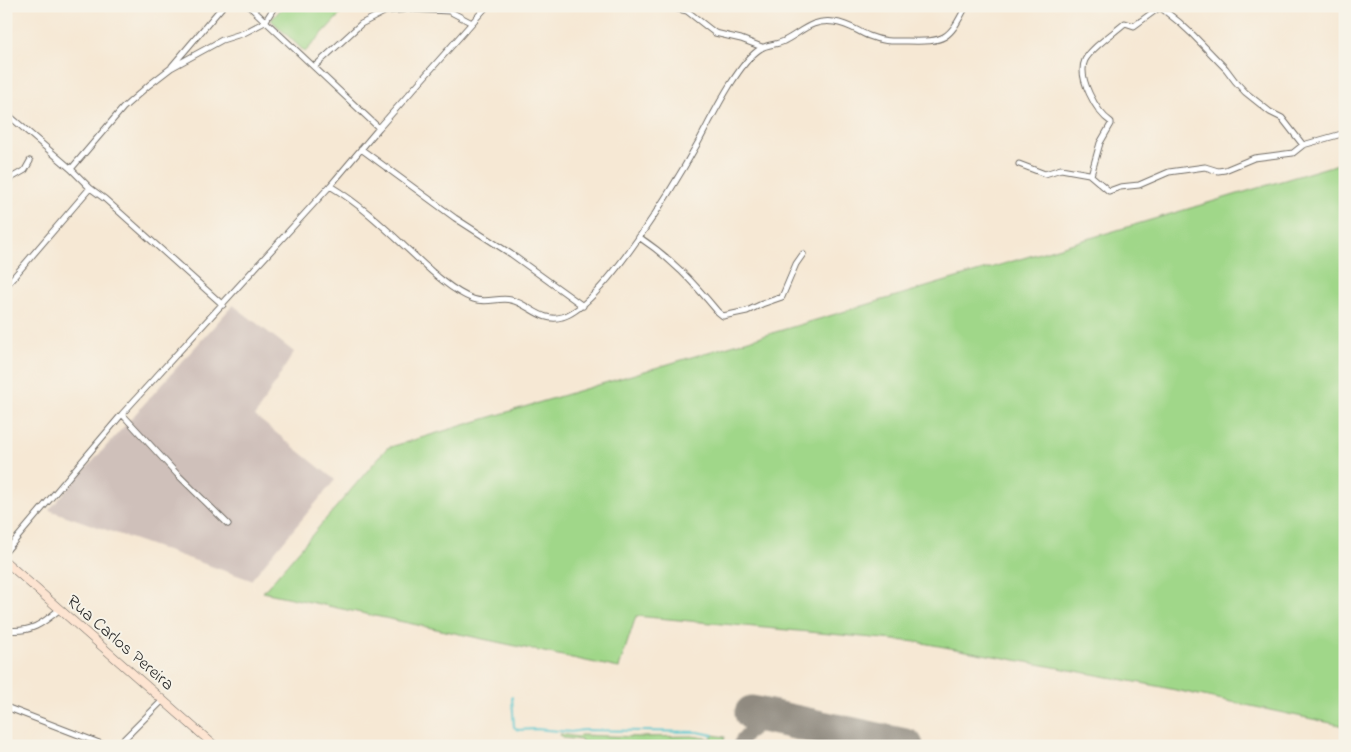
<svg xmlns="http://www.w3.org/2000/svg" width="1351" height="752" font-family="'Indie Flower',sans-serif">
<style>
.industrial{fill:#cfc0ba}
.green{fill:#a0d789;stroke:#66815a}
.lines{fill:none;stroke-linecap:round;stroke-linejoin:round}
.stream{stroke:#5ac7cf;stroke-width:2}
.taxiway{stroke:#908a80;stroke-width:14}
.runway{stroke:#908a80;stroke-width:35}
.street-casing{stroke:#726d66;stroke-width:7}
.secondary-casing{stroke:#726d66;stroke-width:9}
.street{stroke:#fff;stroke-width:5}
.secondary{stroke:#fde4d1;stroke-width:8}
.labels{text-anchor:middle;stroke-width:4;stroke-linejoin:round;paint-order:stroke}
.street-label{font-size:18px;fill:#2b2b2b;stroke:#f7f3e8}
</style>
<rect width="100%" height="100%" fill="#f7f3e8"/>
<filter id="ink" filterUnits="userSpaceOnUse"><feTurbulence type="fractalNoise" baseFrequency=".02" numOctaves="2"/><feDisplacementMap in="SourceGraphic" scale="10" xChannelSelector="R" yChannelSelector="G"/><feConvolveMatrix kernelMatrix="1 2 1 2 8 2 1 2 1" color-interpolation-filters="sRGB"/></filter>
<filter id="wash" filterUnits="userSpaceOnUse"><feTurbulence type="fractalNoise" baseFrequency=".0096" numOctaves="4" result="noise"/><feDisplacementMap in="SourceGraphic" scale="20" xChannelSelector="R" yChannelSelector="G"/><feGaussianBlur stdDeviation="1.12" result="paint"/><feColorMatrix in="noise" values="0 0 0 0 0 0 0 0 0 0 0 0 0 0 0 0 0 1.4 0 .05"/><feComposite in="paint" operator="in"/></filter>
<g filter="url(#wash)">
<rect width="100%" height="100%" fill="#f6e8d4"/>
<path class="industrial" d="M233,305L294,352L255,416L335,480L251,580L49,510Z"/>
<path class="green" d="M284,6H348L305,52L271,20Z
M1345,162V726L1152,685L917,642L636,616L619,668L263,592L387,448Z
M560,734L578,737L580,735L639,737L692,736L711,739L713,735L725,737L723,746H583L581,740L562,738Z"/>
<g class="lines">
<path class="stream" d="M512,697L514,727L518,730L536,729L571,732L583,730L698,732L713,735"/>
<path class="taxiway" d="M739,746C747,729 759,723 776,718"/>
<path class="runway" d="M752,713L906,746"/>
</g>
</g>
<g filter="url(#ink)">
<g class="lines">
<g class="street-casing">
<path id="street" d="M249,6L379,128
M666,6L687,11L715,33L741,39L762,47
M172,66L223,6
M314,67L361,24L386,11L410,9L449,11L472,23
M6,113L71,169L90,188L105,199L223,305
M361,149L455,218L511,254L583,306
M1019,164L1045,174L1061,169L1089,174L1109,191L1120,187L1139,185L1169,172L1205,167L1218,171L1225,170L1254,158L1293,153L1303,145L1345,133
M71,169L123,108L149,85L171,68L222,40L244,33L265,22L275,6
M1091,175L1100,143L1111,124V122C1096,112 1077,77 1085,60C1092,47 1114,33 1125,23L1134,26L1160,7L1180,23L1193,35L1226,69L1235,81L1245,92L1270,112L1282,118L1303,145
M6,181L25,170L30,161
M330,186C362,205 388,231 415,256C432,272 452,291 473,299C486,304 499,297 511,300C529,304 542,323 562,317C602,307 678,179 699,141C712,117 738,63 760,49C767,44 777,45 784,41C802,32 811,19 834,22C849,24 857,31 869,36C884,42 892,41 907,41C945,42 949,40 966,6
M639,237C672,259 693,282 718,312L723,316L747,311L762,304L782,297L796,264L803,254
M6,286L90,188
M122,414L177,474L228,524
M6,551L122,414L330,186L379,128L487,6
M6,630C31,633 42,624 60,609
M6,707L107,746
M117,746L163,700"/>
</g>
<g class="secondary-casing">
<path id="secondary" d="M6,562L215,746"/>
</g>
<use href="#street" class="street"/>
<use href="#secondary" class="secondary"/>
</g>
</g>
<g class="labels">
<g class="street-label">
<text transform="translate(121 642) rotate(41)" y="6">Rua Carlos Pereira</text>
</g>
</g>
<rect width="1351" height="752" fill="none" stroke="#f7f3e8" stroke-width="25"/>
</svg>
